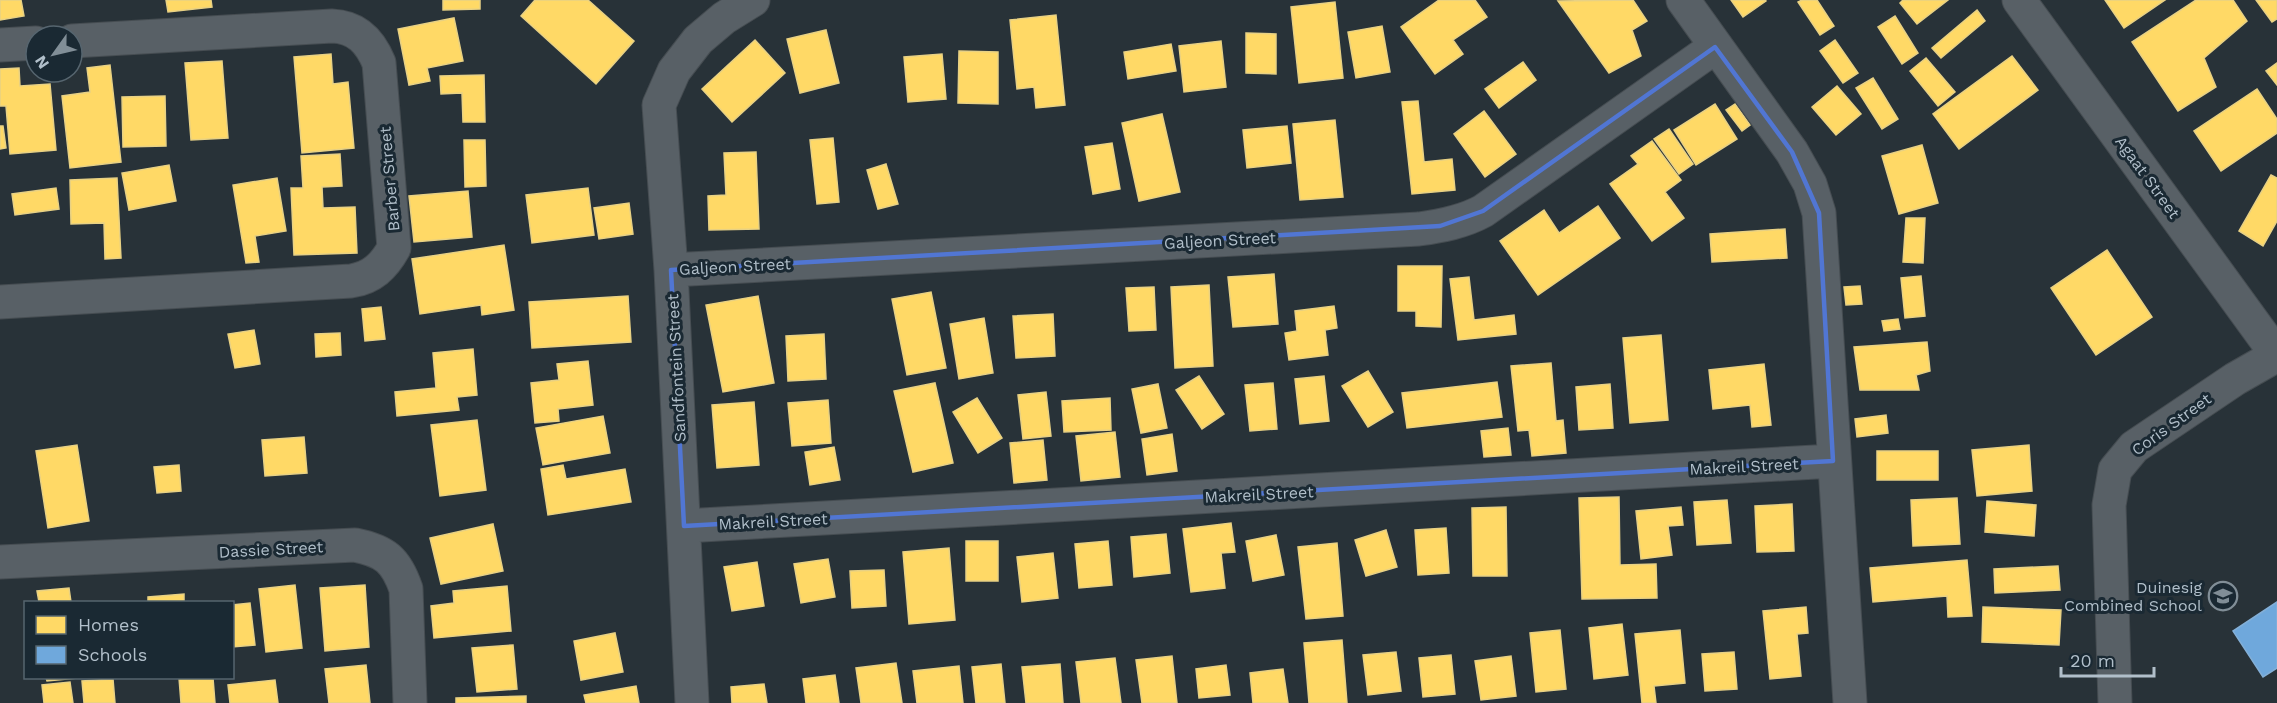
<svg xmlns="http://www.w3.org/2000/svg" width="2277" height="703" font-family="'Work Sans',sans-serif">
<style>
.homes{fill:#ffd966;stroke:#e8d184;stroke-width:1.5}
.schools{fill:#6fa8dc;stroke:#83afd7;stroke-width:1.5}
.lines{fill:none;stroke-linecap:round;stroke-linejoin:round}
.minor-casing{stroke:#464d52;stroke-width:35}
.minor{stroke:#586066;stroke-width:33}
.marked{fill:none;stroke:#5176d3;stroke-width:4.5;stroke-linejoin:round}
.labels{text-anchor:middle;stroke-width:6;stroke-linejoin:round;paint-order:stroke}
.street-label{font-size:16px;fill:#b1bfca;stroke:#1a2933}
.poi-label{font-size:16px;fill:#b1bfca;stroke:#1a2933;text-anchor:end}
</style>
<rect width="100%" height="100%" fill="#283238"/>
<path class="homes" d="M0,0H21L24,16L0,20Z
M166,0H211L212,7L168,12Z
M443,0H480V9L443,10Z
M535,0H588L634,41L596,84L521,16Z
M1439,0H1475L1487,17L1453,40L1463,54L1435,74L1401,27Z
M1633,0L1647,21L1632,30L1641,56L1609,73L1558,1Z
M1731,0H1765L1766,1L1743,17Z
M1802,0H1817L1834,26L1820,35L1798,2Z
M1903,0H1948L1917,24L1900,3Z
M2105,0H2165L2124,28Z
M2196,0H2233L2247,21L2204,58L2216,87L2178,111L2132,42Z
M2256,0H2277V19L2272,22Z
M1335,2L1343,78L1299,83L1291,7Z
M1977,10L1985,21L1941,58L1932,48Z
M1056,15L1065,105L1036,108L1034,87L1017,89L1010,20Z
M1895,16L1918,53L1902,64L1878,27Z
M454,18L463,61L427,68L430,81L409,85L398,29Z
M1382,26L1390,72L1356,78L1348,32Z
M826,30L839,83L800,93L787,39Z
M1246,33L1276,34V74L1246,73Z
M755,40L785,73L732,122L702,89Z
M1835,40L1858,73L1843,83L1820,51Z
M1221,41L1226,87L1184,92L1179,46Z
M1171,44L1176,71L1128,79L1124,52Z
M959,51L998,52V104L958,103Z
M331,54L333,84L348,82L354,148L302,153L294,57Z
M942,54L946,99L908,102L904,57Z
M2012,56L2038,90L1959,149L1933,114Z
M1926,58L1955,92L1938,106L1910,71Z
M222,61L228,138L191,140L185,63Z
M1523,62L1536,80L1499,108L1485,89Z
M2277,63V85L2266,71Z
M110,65L121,162L70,168L62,96L90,92L87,68Z
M19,68L20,86L50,84L56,150L10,154L6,106H0V69Z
M484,75L485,122H463L462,93L441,94L440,76Z
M1873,78L1898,119L1882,129L1856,88Z
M1837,86L1861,114L1836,135L1812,107Z
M2257,89L2277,119V133L2221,171L2194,131Z
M165,96L166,146L123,147L122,97Z
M1418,101L1424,162L1452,159L1455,190L1412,194L1402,102Z
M1715,104L1737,139L1696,165L1674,130Z
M1735,104L1750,125L1742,131L1726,110Z
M1484,111L1516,154L1485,177L1454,134Z
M1162,114L1180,192L1139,201L1122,123Z
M1335,120L1343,197L1300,200L1293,124Z
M0,126H3L6,148L0,149Z
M1287,126L1291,163L1247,168L1243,130Z
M1669,129L1693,164L1679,174L1654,139Z
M833,138L839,202L817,204L810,140Z
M464,140H485L486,186L465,187Z
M1652,141L1681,180L1665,192L1684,218L1652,241L1610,184L1638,164L1631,156Z
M1112,143L1120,189L1093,194L1085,147Z
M1922,145L1938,203L1899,214L1882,156Z
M756,152L759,229L709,230L708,196L726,195L724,153Z
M340,154L342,186L322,187L323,208L355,207L357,253L294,255L291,188H303L301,156Z
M886,164L898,204L878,209L867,170Z
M169,165L176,201L129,210L122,173Z
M2271,175L2277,178V221L2263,246L2239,231Z
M117,178L121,258L105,259L104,223L71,224L70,180Z
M277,178L286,231L255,236L259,262L246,263L233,185Z
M56,188L59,209L15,215L12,194Z
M588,188L594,235L532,243L526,195Z
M468,191L472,237L414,242L409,196Z
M629,203L633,234L599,239L594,208Z
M1598,206L1620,238L1538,295L1500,241L1544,210L1559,233Z
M1906,218H1925L1923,263L1903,262Z
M1785,229L1787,258L1712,262L1710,234Z
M504,245L514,310L482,315L481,305L420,314L412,259Z
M2107,250L2152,317L2096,355L2051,288Z
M1398,266H1442L1441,327L1416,326V311H1398Z
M1274,274L1278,324L1233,327L1228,277Z
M1921,276L1925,316L1905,318L1901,278Z
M1469,277L1474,320L1514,315L1516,334L1458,340L1450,279Z
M1209,285L1213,366L1175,368L1171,287Z
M1860,286L1862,304L1846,305L1844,287Z
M1154,287L1156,330L1129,331L1126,288Z
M931,292L946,368L907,375L892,299Z
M628,296L631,342L532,348L529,302Z
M758,296L774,383L723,392L706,305Z
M1334,306L1337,328L1325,330L1328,355L1289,360L1285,333L1297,331L1295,311Z
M381,307L385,339L365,341L362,309Z
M1053,314L1055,356L1016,358L1013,316Z
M984,318L993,373L959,379L950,324Z
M1898,319L1900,329L1884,331L1882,321Z
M254,330L260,364L235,368L228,334Z
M340,333L341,355L316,357L315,334Z
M824,334L826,379L788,381L786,336Z
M1661,335L1668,420L1630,423L1623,338Z
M1927,342L1930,371L1916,375L1919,390H1860L1854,347Z
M473,349L477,395L457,397L459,410L397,416L395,392L436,388L433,353Z
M588,361L593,405L558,409L559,421L535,423L531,383L559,380L557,364Z
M1551,363L1556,421L1563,420L1566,453L1532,456L1529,430L1518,431L1511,366Z
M1764,364L1771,425L1752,427L1750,405L1713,409L1709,370Z
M1368,371L1393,412L1368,427L1342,386Z
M1199,376L1224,414L1202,429L1176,390Z
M1324,376L1329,421L1300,424L1295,379Z
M1497,382L1502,417L1407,428L1402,393Z
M935,383L953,463L913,472L894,391Z
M1273,383L1277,429L1250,431L1245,385Z
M1158,384L1167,428L1141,433L1132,389Z
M1610,384L1613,428L1579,430L1576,387Z
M1046,392L1051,436L1023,439L1018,395Z
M977,398L1002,438L978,453L953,412Z
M1110,398L1111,430L1064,432L1062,401Z
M828,400L831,443L792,446L788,403Z
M754,402L759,465L717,468L712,405Z
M1886,415L1888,433L1857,437L1855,419Z
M603,416L610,453L543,465L536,428Z
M477,420L486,490L440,496L431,425Z
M1508,428L1511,455L1484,457L1481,431Z
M1115,432L1120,477L1081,481L1076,436Z
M1172,434L1177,471L1147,475L1142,439Z
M304,437L307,473L265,476L262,440Z
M1043,440L1047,480L1014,483L1010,443Z
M77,445L89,521L48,528L36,451Z
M2029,445L2032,491L1977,496L1972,450Z
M834,447L840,480L810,485L805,452Z
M1877,451H1938V480H1877Z
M179,465L181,491L157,493L154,467Z
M563,465L566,479L625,469L631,502L548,515L541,469Z
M1619,497L1620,565L1656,564L1657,598L1582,599L1579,498Z
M1957,498L1960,544L1913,546L1911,500Z
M1727,500L1731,543L1697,545L1694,502Z
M1987,501L2036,505L2034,536L1985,532Z
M1792,504L1794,551L1757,552L1755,506Z
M1506,507L1507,576H1473L1472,508Z
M1681,507L1683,525L1668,526L1672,555L1641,559L1636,511Z
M1231,523L1235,552L1221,553L1225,588L1191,592L1183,529Z
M493,524L503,571L441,584L430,538Z
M1446,528L1449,573L1418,575L1415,530Z
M1386,530L1397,567L1366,576L1355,540Z
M1166,534L1170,573L1134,577L1131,537Z
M1276,535L1284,575L1253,581L1246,541Z
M966,541H998V581H966Z
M1108,541L1112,585L1079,588L1075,544Z
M1337,543L1343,616L1306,619L1298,547Z
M949,548L955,620L909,624L903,552Z
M1053,553L1058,598L1022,602L1017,557Z
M828,559L835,597L801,603L794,564Z
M1967,560L1972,616L1948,617L1947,596L1873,602L1870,568Z
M757,562L764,606L732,611L724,567Z
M2058,566L2060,590L1995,593L1994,569Z
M884,570L886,606L852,608L850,571Z
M295,585L302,648L266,652L259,589Z
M365,585L369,647L325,651L320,588Z
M507,586L511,631L434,638L431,606L454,603L453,591Z
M69,588L71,602H39L37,591Z
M184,594V602H148V597Z
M250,603L255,645L232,647V605Z
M1806,607L1808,633L1797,634L1801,676L1770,679L1763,611Z
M1983,607L2061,610L2059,645L1982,642Z
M1622,624L1628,675L1594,679L1589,628Z
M1560,630L1566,689L1536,692L1530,633Z
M1680,630L1685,683L1654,686L1656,703H1642L1635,634Z
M615,633L623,672L581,680L574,641Z
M1342,640L1347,703H1309L1304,643Z
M513,645L517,689L477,692L472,648Z
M1396,652L1401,691L1368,695L1363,655Z
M1734,652L1737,689L1705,691L1702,654Z
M1451,655L1455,694L1423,697L1419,658Z
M1172,656L1177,703H1142L1136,660Z
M1511,656L1516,696L1481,700L1475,661Z
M1115,658L1121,703H1081L1076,662Z
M896,663L902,703H861L856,668Z
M1001,664L1005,703H976L972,667Z
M1060,664L1063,703H1026L1022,667Z
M366,665L370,703H329L325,669Z
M1226,665L1230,695L1199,698L1196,669Z
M959,666L963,703H917L913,671Z
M1283,669L1288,703H1253L1250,673Z
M835,675L839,703H806L803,679Z
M46,678H78L47,681Z
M179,678H213L215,703H181Z
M113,679L115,703H84L82,681Z
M275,680L278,703H230L228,685Z
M70,682L73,703H44L42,685Z
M764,684L767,703H732L731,687Z
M636,686L639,703H586L584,695Z
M526,696V703H456V698Z"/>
<path class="schools" d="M2277,602V668L2263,677L2233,631Z"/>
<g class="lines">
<g class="minor-casing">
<path id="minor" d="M1683,0L1792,152L1810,184L1819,213L1850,703
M2019,0L2277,355
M0,45L36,43
M671,270L1419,229C1441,226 1463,222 1483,211L1715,47
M0,302L351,281C372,278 384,266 394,248L379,63C370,41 357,27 332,26L72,41
M684,526L1833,461
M0,562L355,545C385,551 396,560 406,589L410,703
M692,703L671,270L659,105L674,71L698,40L724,18L753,0
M2115,703L2109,505L2115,470L2134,447L2235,379L2277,355"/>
</g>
<use href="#minor" class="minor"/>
</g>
<path class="marked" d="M1715,47L1792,152L1819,213L1833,461L684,526L671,270L1440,226L1483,211Z"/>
<defs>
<g id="school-ring" transform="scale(1.5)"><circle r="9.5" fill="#1a2933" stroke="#818e97" stroke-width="1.5"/><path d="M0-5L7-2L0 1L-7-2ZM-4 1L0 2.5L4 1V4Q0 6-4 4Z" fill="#818e97"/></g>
</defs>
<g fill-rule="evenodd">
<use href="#school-ring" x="2223" y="596"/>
</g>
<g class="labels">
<g class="street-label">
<text transform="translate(2148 177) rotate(54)" y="6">Agaat Street</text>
<text transform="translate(389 179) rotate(-95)" y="6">Barber Street</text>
<text transform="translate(1220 240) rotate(-3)" y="6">Galjeon Street</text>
<text transform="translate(735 266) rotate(-3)" y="6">Galjeon Street</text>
<text transform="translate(676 368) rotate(-93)" y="6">Sandfontein Street</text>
<text transform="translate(2171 424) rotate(-36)" y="6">Coris Street</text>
<text transform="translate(1744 466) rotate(-3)" y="6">Makreil Street</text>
<text transform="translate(1259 494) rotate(-3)" y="6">Makreil Street</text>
<text transform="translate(773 521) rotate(-3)" y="6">Makreil Street</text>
<text transform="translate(271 549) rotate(-3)" y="6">Dassie Street</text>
</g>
<g class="poi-label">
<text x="2202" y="593">Duinesig<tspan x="2202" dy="18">Combined School</tspan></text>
</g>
</g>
<rect x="24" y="601" width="210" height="78" fill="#1a2933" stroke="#56656f" stroke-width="1.5"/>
<rect x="36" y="616" width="30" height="18" fill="#ffd966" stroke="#56656f" stroke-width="1.5"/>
<text x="78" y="631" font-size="18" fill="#b1bfca">Homes</text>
<rect x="36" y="646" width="30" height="18" fill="#6fa8dc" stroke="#56656f" stroke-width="1.5"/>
<text x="78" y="661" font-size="18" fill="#b1bfca">Schools</text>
<g transform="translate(54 54) rotate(236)"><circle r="28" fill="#1a2933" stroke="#56656f" stroke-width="1.5"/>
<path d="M0-4.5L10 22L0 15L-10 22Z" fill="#818e97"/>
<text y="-9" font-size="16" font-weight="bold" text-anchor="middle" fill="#b1bfca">N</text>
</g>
<path d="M2061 667v9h93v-9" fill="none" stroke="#b1bfca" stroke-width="3"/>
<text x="2070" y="667" font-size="18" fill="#b1bfca" stroke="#1a2933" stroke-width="4.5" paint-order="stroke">20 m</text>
</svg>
